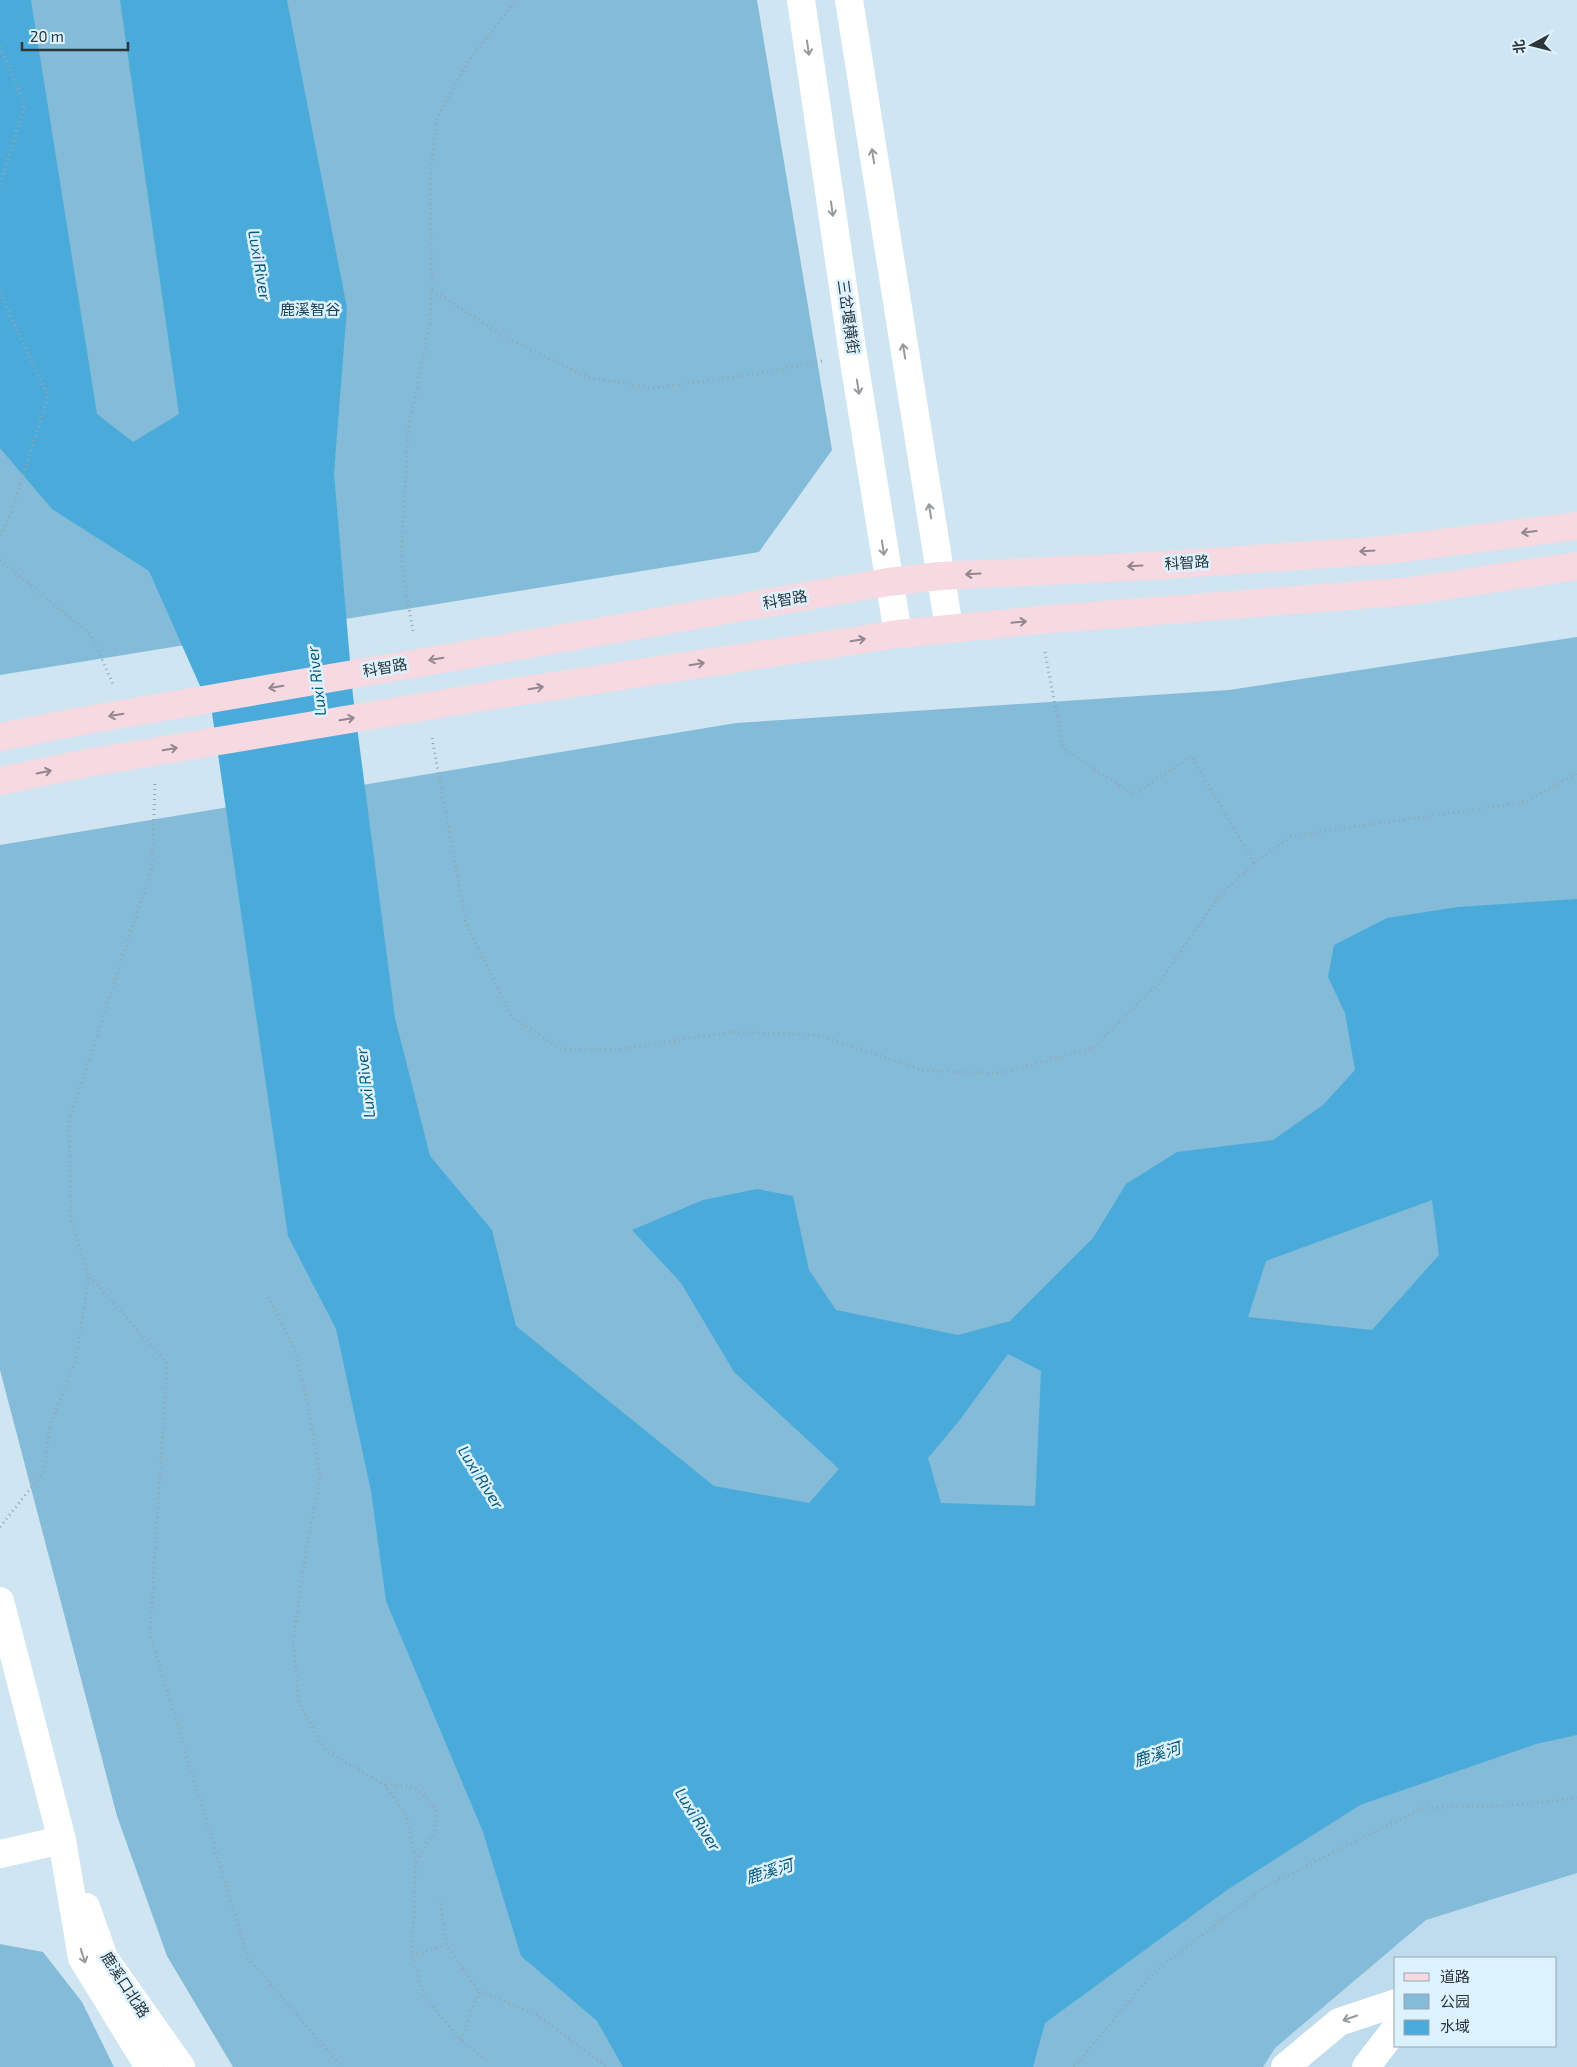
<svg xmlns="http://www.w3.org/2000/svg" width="1577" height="2067" font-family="'Exo 2','Noto Sans SC',sans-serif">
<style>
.built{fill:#bedced;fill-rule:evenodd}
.green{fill:#83bbd9}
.water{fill:#4aabdb;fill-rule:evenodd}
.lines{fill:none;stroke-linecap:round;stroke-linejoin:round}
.path{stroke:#95a6b0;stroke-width:3;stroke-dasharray:1 4;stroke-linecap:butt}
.minor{stroke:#fff;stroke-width:28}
.major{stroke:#f7d9e2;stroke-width:28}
.oneway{stroke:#969a9c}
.oneway2{stroke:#92878e}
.labels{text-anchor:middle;stroke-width:5;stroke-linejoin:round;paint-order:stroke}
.park-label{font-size:15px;fill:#1a4357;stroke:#dcf2ff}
.street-label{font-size:15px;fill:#2c353a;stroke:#dcf2ff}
.water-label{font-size:16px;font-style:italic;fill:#0b5979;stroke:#dcf2ff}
</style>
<rect width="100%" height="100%" fill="#cfe5f1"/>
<path class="built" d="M1577,1735V2067H1033ZM1396,1958H1556V2046H1396Z"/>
<path class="green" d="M0,0H757L832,450L759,552L0,675Z
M1577,637V1873L1426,1920L1275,2048L1263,2067H233L167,1956L117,1816L0,1370V845L736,723L1229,690Z
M0,1944L43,1952L82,2002L114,2067H0Z"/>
<path class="water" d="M0,0H31L97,414L133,442L179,414L120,0H287L347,308L334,473L353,696L395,1018L430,1156L492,1230L516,1326L714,1486L809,1503L839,1469L734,1372L681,1283L632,1230L703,1200L757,1189L793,1196L809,1270L836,1310L958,1335L1010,1321L1093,1238L1126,1184L1177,1152L1273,1140L1323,1105L1355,1070L1345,1013L1328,977L1334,945L1387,918L1458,907L1577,899V1735L1536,1744L1360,1805L1227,1890L1045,2023L1033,2067H623L597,2021L521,1956L483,1832L386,1601L371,1491L336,1329L288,1236L212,713L149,571L52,509L0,448ZM1432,1200L1439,1255L1372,1330L1248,1317L1266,1261ZM1008,1354L1041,1371L1035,1506L941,1503L928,1458L959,1421Z"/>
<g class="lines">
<path class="path" d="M0,47L25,105L0,185
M432,290L512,341L591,378L654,388L757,374L822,361
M0,293L48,396L12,510L0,537
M0,560L91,635L113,684
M413,631L401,561L408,431L430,323L432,290L430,178L437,118L467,63L516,0
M1045,652L1063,748L1133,795L1191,756L1254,863
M432,738L466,923L511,1016L561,1049H620L730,1032L819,1035L925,1071L1001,1073L1093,1048L1160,982L1219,896L1254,863L1292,836L1525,802L1577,773
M90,1277L167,1363L150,1634L248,1958L342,2067
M268,1297L295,1350L310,1414L320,1479L308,1540L293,1640L299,1703L325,1750L385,1785L406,1815L416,1860L412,1955L424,1996L461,2040L488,2062
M0,1527L45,1470L49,1428L75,1363L89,1277L71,1220L69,1121L152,867L155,784
M386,1785C414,1785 418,1787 436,1809L435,1831L417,1860
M440,1899L446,1945L479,1991L537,2015L607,2067
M412,1955L446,1945
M461,2040L479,1991
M1074,2067L1156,1970L1268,1885L1422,1808L1514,1805L1577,1798"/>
<path class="minor" d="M801,0L853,355L898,634
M849,0L949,628
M0,1601L62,1840L82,1958L149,2067
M0,1854L62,1840
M86,1907L104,1958L181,2067
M1285,2067L1339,2022L1396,2003
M1366,2067L1396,2028"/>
<path class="major" d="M0,737L76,722L888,582L940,576L1151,566L1386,550L1577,526
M0,781L87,763L488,696L898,634L1039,620L1411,591L1577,566"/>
</g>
<defs><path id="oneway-shaft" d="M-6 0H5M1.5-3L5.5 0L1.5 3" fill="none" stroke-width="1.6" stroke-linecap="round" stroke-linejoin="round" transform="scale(1.25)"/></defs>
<g class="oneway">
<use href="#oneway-shaft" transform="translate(808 48) rotate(82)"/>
<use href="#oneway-shaft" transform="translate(873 156) rotate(-99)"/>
<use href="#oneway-shaft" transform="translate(832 209) rotate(82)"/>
<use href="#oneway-shaft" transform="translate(904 351) rotate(-99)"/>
<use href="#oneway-shaft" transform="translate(858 387) rotate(81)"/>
<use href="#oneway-shaft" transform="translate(930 511) rotate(-99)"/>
<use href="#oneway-shaft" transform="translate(883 548) rotate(81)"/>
<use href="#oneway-shaft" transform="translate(83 1956) rotate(72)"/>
<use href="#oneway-shaft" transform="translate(1350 2018) rotate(161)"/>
</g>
<g class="oneway2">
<use href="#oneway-shaft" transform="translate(1529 532) rotate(173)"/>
<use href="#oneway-shaft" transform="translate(1367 551) rotate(176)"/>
<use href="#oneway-shaft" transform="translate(1135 566) rotate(177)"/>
<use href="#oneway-shaft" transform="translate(973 574) rotate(177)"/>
<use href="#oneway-shaft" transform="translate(1019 622) rotate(-5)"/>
<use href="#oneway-shaft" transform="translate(858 640) rotate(-9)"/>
<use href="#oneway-shaft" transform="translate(436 659) rotate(170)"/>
<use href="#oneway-shaft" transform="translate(697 664) rotate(-9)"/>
<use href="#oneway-shaft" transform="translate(276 687) rotate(170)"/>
<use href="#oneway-shaft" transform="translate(536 688) rotate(-9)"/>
<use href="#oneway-shaft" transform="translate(116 715) rotate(170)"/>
<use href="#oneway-shaft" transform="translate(347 719) rotate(-10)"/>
<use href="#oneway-shaft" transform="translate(170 749) rotate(-10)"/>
<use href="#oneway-shaft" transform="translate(44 772) rotate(-12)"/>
</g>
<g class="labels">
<g class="park-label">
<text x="310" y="315">鹿溪智谷</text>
</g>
<g class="street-label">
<text transform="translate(848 317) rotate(82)" y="5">三岔堰横街</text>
<text transform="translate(1187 563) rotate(-4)" y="5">科智路</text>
<text transform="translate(785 600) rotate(-10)" y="5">科智路</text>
<text transform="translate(385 668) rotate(-10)" y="5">科智路</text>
<text transform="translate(125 1985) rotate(57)" y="5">鹿溪口北路</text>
</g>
<g class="water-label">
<text transform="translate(260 265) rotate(80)" y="6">Luxi River</text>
<text transform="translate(316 681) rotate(-97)" y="6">Luxi River</text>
<text transform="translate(365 1083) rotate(-97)" y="6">Luxi River</text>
<text transform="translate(481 1477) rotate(58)" y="6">Luxi River</text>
<text transform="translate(1157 1754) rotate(-17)" y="6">鹿溪河</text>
<text transform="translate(698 1819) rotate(58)" y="6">Luxi River</text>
<text transform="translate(769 1871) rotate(-17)" y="6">鹿溪河</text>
</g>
</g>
<rect x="1394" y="1957" width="162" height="90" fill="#dcf2ff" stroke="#96a6b0"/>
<rect x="1404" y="1973" width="25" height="8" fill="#f7d9e2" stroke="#96a6b0"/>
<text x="1440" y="1982" font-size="15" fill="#2c353a">道路</text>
<rect x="1404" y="1994" width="25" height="15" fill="#83bbd9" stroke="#96a6b0"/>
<text x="1440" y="2007" font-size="15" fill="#2c353a">公园</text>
<rect x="1404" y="2020" width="25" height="15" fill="#4aabdb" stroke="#96a6b0"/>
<text x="1440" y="2032" font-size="15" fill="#2c353a">水域</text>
<g transform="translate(1532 45) rotate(263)" stroke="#dcf2ff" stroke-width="4" paint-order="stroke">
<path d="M0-4L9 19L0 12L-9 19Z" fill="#2c353a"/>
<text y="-8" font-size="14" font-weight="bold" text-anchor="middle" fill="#2c353a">北</text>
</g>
<path d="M22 42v8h106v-8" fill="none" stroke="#2c353a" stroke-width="2.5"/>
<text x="30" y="42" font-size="15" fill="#2c353a" stroke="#dcf2ff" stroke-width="4" paint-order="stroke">20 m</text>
</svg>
